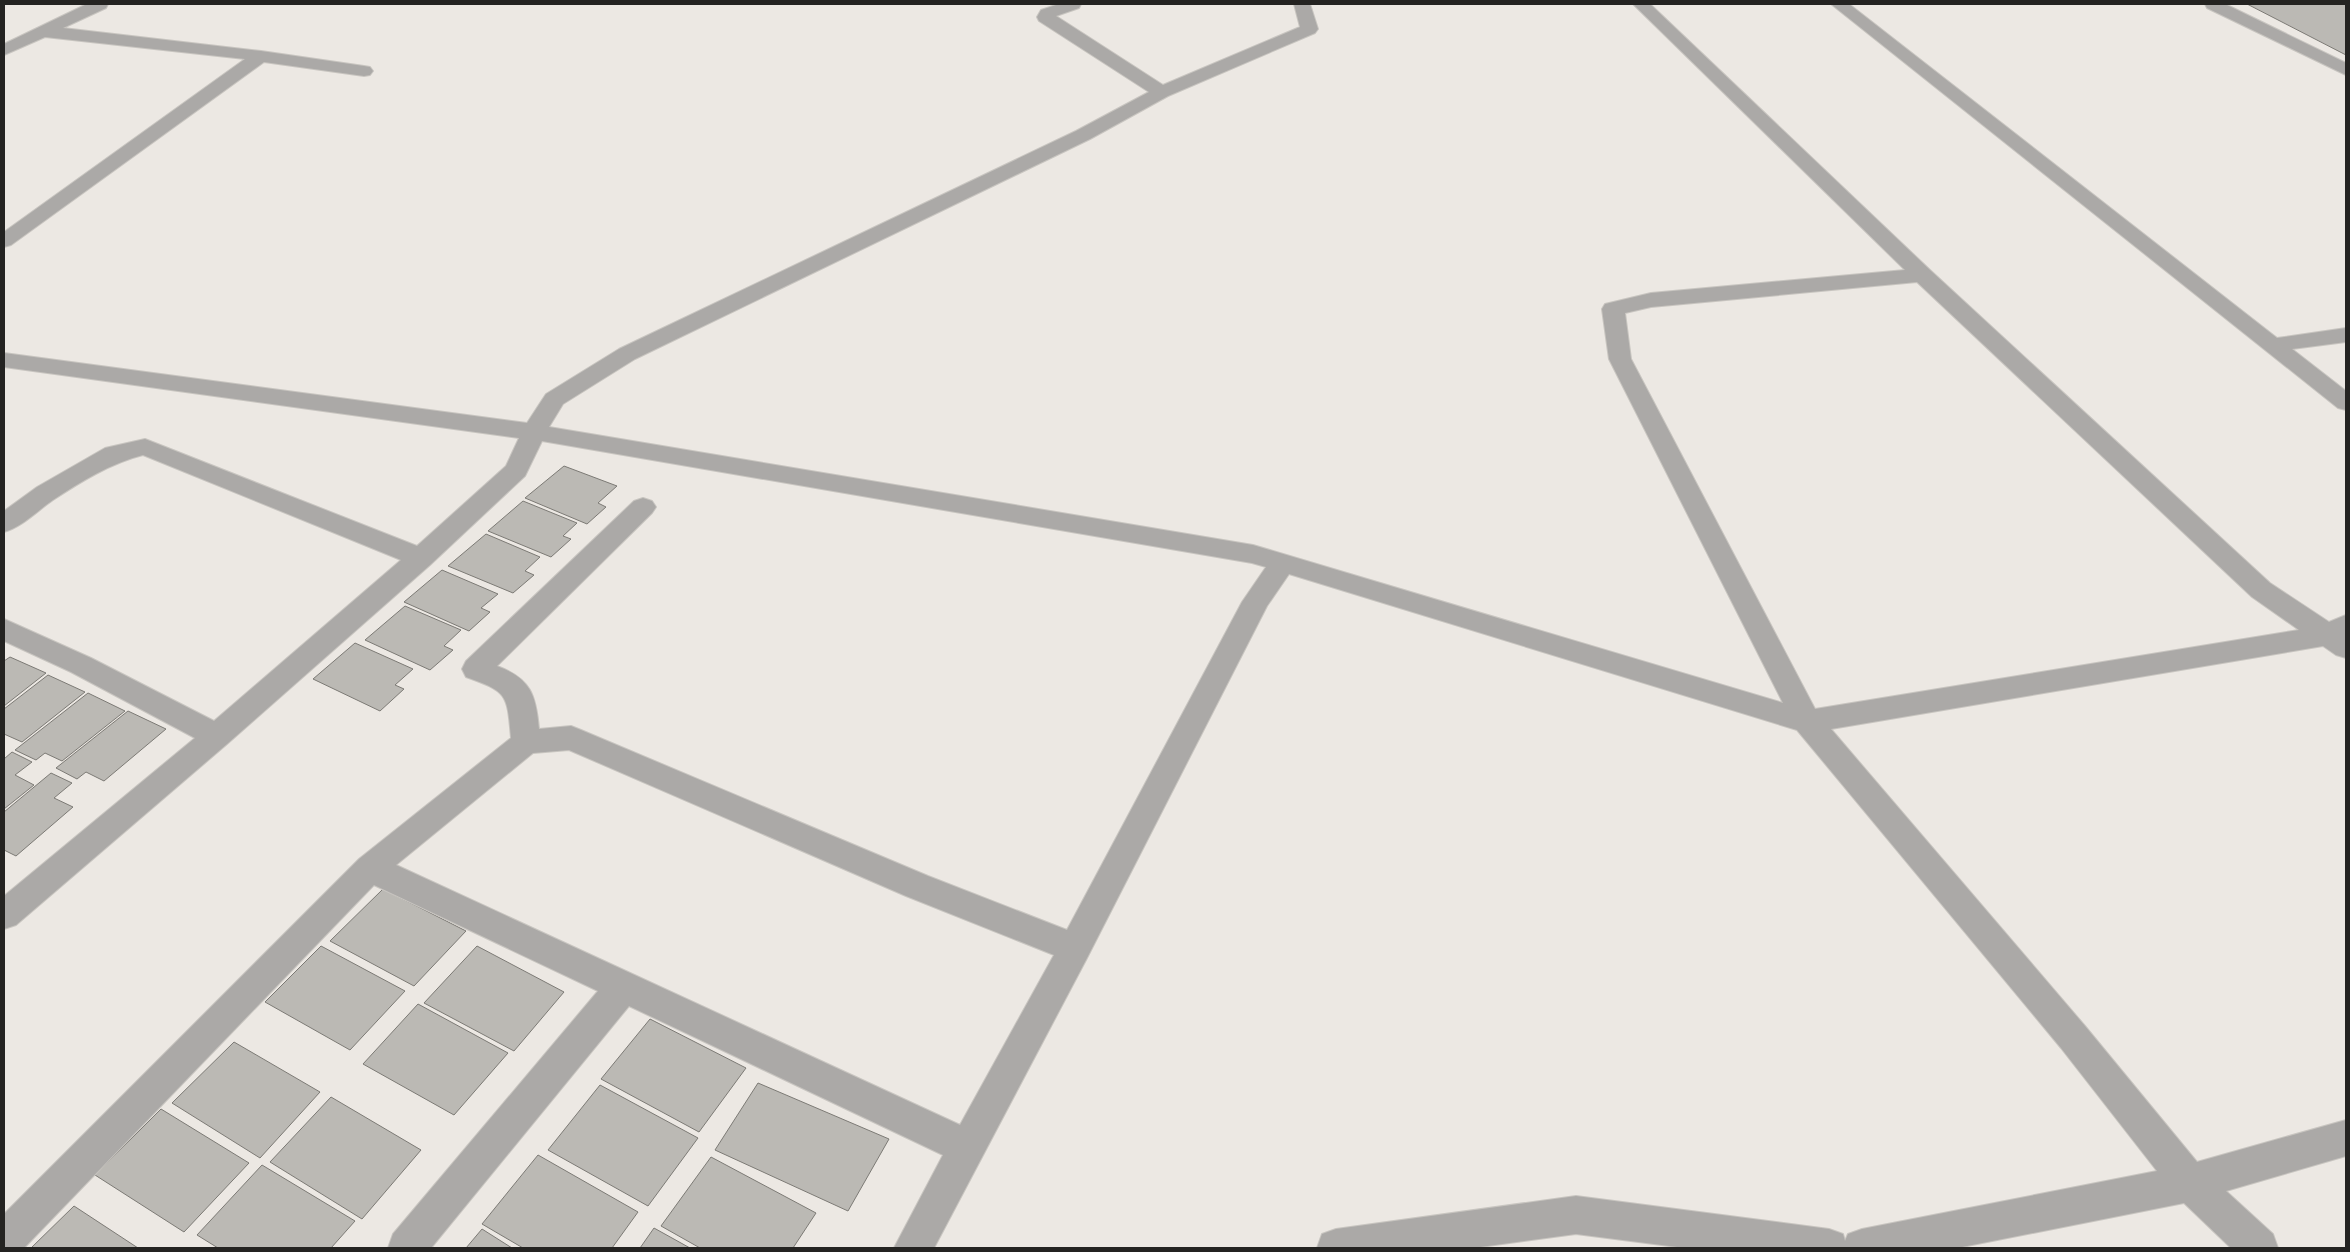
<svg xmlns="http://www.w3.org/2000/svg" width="2350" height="1252" font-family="'Crimson Pro',serif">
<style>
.building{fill:#bbb9b4;stroke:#7c7a75}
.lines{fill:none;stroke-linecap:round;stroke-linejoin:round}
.minor-casing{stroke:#c8c5c0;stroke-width:2}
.minor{fill:#aba9a7;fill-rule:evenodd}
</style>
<rect width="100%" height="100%" fill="#ece8e3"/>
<path class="building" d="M2247,4H2346V55Z
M564,466L617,486L598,503L606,507L587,524L525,498Z
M523,501L577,523L563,536L571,539L551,557L488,531Z
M486,534L540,557L525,571L534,575L513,593L448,566Z
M442,570L498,594L481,608L490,612L469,631L404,602Z
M405,606L461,630L444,646L453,650L430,670L365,640Z
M355,643L413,669L395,685L404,689L380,711L313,679Z
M10,657L46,673L4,706V661Z
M48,675L85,692L22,742L4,734V709Z
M88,693L125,711L62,761L45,753L36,760L15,750Z
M128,711L166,729L104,781L86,772L77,779L56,768Z
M12,752L32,762L15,775L34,785L4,809V759Z
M51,773L72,783L54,798L73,807L16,856L4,850V812Z
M383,889L466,931L414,986L330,941Z
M321,946L405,991L350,1050L265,1002Z
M477,946L564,992L514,1051L424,1003Z
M418,1004L508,1053L454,1115L363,1064Z
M650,1019L746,1068L699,1132L601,1079Z
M234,1042L320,1092L260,1158L172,1103Z
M758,1083L889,1139L848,1211L715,1150Z
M600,1085L698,1138L648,1206L548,1150Z
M331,1097L421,1150L362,1219L270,1162Z
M161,1109L249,1163L184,1232L95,1175Z
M538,1155L638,1212L612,1248H523L482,1224Z
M711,1157L816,1213L793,1248H700L661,1226Z
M262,1165L355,1221L331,1248H218L197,1235Z
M74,1206L138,1248H31Z
M654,1228L690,1248H640Z
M482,1229L512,1248H466Z"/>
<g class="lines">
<g class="minor-casing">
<path id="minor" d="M87,4H108L106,8L63,28L261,51L364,66L370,67L373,71L370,75L364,76L264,62L11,245L4,247V232L245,59L45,37L4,55V44Z
M1059,4H1081L1079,8L1056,16L1163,85L1300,27L1294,4H1310L1318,29L1315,33L1168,96L1090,139L635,359L563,404L549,427L1253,545L1783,703L1609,359L1602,309L1605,304L1651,293L1905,270L1633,4H1650L1930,270L2270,583L2329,622L2346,615V658L2336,655L2323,646L1831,729L2085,1026L2197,1162L2346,1120V1156L2226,1191L2273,1234L2278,1248H2231L2184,1203L1957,1248H1685L1576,1234L1473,1248H1317L1322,1234L1336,1229L1576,1196L1829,1229L1843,1234L1845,1241L1848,1234L1862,1229L2157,1171L2061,1048L1797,730L1289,574L1267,606L1087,958L934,1248H894L943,1155L629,1006L431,1248H388L393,1234L598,991L374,885L24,1248H4V1214L359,859L511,738C507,694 508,692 466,677L462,669L466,661L634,501L643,498L652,501L656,507L652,513L497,666C531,679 536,695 539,729L571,726L581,730L928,876L1067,930L1242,602L1266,567L1252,563L542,441L525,476L430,565L227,744L16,925L4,929V896L195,738L71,672L4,641V619L91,658L214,721L401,560L143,455C111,463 80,482 53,500C37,511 22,527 4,532V511L37,487L105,448L145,439L417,546L506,466L519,438L4,367V353L527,423L546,394L619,349L1076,131L1149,92L1039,21L1037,17L1041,10ZM1917,282L2252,597L2299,630L1815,709L1631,359L1625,313L1651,307ZM569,750L906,896L1054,955L960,1125L396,865L533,753Z
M1831,4H1849L2277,338L2346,328V342L2292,349L2346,391V410L2338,408Z
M2205,4H2225L2346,63V75L2207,8Z"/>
</g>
<use href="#minor" class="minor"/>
</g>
<rect width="2350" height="1252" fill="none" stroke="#242321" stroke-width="10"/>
</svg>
